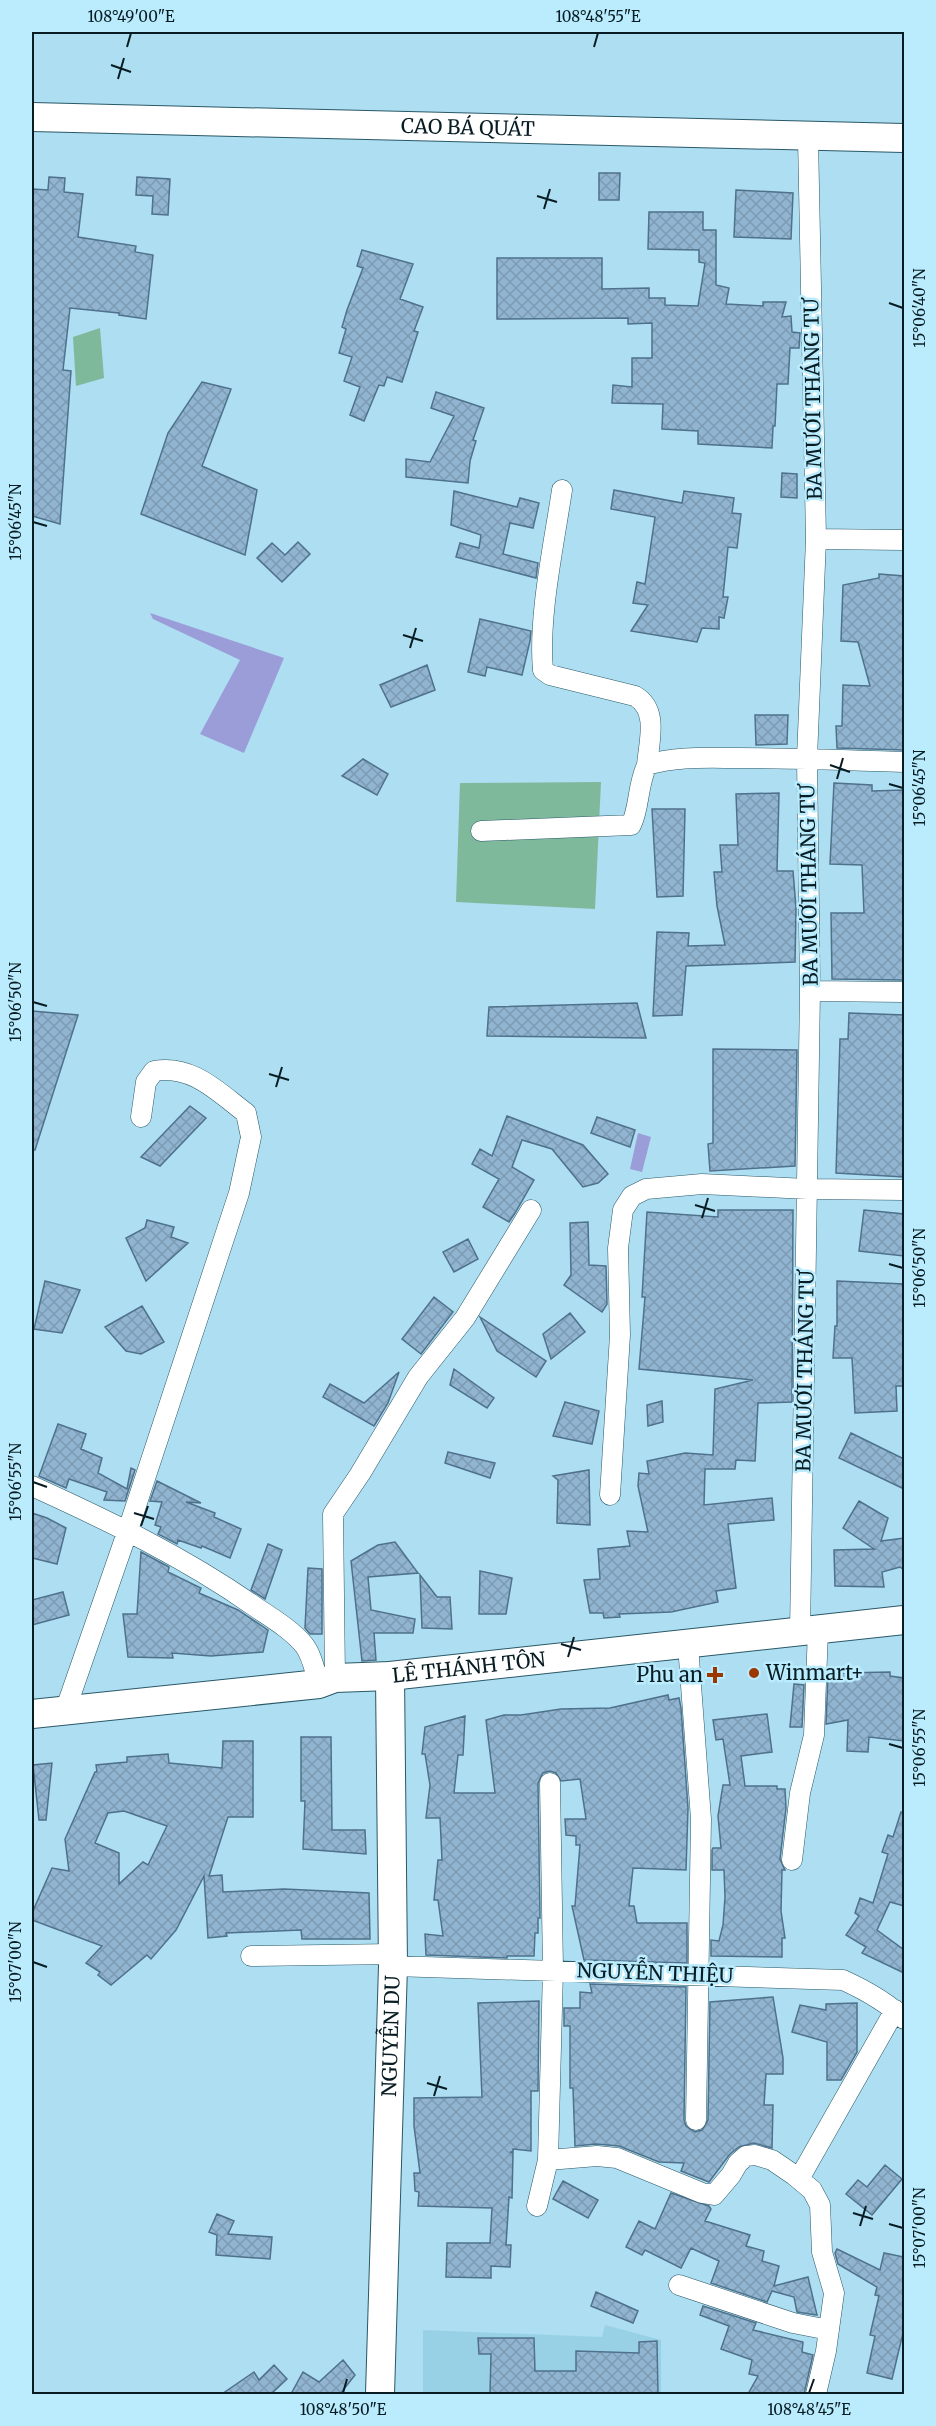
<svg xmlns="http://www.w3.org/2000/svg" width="936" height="2426" font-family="Merriweather,serif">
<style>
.built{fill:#98d1e6}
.grass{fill:#7fb99c}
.water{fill:#9b9dd8}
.building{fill:url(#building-cross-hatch);stroke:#4f718b;stroke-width:1.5;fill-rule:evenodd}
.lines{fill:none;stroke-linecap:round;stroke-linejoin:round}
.street-casing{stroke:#295867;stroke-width:21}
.secondary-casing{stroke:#295867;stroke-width:30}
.street{stroke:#fff;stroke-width:20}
.secondary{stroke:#fff;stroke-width:28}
.ticks{fill:none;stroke:#081c23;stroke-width:2}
.poi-dot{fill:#9b3800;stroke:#baecfe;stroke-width:2}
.labels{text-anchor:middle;stroke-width:5;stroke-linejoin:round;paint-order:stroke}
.street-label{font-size:20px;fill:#081c23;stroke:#baecfe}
.poi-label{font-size:20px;fill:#081c23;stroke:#baecfe;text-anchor:start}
.neatline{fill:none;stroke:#081c23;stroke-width:2}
.ticks-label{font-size:15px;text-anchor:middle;fill:#081c23}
</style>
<defs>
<pattern id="building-cross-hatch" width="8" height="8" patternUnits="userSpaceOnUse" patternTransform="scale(1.5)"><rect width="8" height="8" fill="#91b5d1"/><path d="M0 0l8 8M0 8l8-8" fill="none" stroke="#7c9bb3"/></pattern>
</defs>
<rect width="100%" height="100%" fill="#addef1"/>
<path class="built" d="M605,2325L661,2340V2394H423V2330L602,2337Z"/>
<path class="grass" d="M100,328L104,378L76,386L73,337Z
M601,782L595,909L456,902L460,783Z"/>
<path class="water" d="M150,613L284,658L244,753L200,734L240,660L153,619Z
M638,1133L651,1137L642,1172L630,1169Z"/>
<path class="building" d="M599,173H620L619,200H599Z
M49,177L65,178L64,192L83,194L78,237L136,246L135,252L153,255L146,319L119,315V313L70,308L63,370L71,371L60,524L32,516V203L33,189L48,190Z
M137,177L170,179L168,215L152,214L153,196L136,195Z
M736,190L793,193L791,239L734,237Z
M649,212H703V230H716V285L729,288L726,304L763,306V302H786L782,317L791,316L792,332L800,333L799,348H790L788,384H777L775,426H773L772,448L698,444V431L662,429L663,404L612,403L613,385L632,387V358H652V323L628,324V318L497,319V258H602V289L649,288V298H665V305L698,306L705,263L699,262V250L648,249Z
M362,250L413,264L400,299L423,307L414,331L418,332L402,382L387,377L384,386L379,385L364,421L350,415L360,387L344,381L352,357L339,353L346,329L342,327L347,310L363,268L357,266Z
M202,382L231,389L202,466L257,490L245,555L141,514L168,433Z
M436,392L484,408L473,440L476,441L470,461L468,483L406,477V459L430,462L454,416L431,408Z
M782,473L797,474V498L781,497Z
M614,490L682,503L684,491L734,498L732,513L741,514L737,548L728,547L723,597H728L724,618L719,617V629L702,628L697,642L631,631L648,605L633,603L637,582L645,584L655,517L611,509Z
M454,491L517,507L520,498L539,503L533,528L510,523L503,554L538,563L536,578L456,557L460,543L479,548L481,535L451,525Z
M298,542L310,554L282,582L257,558L272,543L285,555Z
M879,574L904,576V750L837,748L836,726H842L843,685L870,686L858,642L841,641L843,585L879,578Z
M480,619L531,631L530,641L522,675L487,667L485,676L468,672Z
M427,665L435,690L391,707L380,685Z
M755,715H788L787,744L756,745Z
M363,759L388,774L377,795L342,776Z
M834,783L872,785V791L904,790V980L832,979L831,913H864L862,865L830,864Z
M779,793L777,871H793L796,908L795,962L686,966L682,1015L653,1016L657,932L689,933L688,946L725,945L717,906L714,872H722L720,845H738L736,794Z
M652,809H685L683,896L657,897Z
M637,1003L646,1038L487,1036L489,1007Z
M32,1011L78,1015L35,1150H32Z
M849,1013L904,1015V1177L836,1173L840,1039H848Z
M713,1049L797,1050L795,1166L710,1171L708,1144L713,1143Z
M190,1106L206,1118L160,1166L141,1157Z
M507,1116L583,1145L608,1174L598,1183L583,1187L552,1149L522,1140L512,1167L534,1180L515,1213L509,1222L483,1207L499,1179L472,1164L480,1149L492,1156Z
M597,1117L635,1130L630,1147L591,1133Z
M718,1210H793L792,1402L758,1403L755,1461L736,1460L735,1469H705L704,1505L772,1498L774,1520L728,1524L736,1588L716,1591L718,1602L671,1612L619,1614L620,1617L604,1618L603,1613H590L584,1580L600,1579L598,1549L630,1546L627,1531L648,1532L638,1486L639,1473L649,1474L647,1461L685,1453L713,1455L715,1389L753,1380L639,1369L645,1297H642L647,1212L718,1217Z
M864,1210L904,1214V1256L859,1251Z
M147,1220L174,1227L171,1237L188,1243L146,1281L126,1238L145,1228Z
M588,1222L589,1265L606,1266L607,1304L602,1312L564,1285L571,1275L570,1223Z
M468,1239L478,1259L454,1272L443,1252Z
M45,1281L80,1290L62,1333L34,1329Z
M837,1281L904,1284V1386H896L897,1411L855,1413L852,1358H833L835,1326H837Z
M434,1297L453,1312L421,1354L402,1339Z
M142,1306L164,1342L141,1354L126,1351L105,1327Z
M570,1313L585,1332L551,1359L543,1334Z
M480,1317L546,1361L536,1377L497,1351Z
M454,1369L494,1398L487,1408L450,1385Z
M399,1372L388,1403L374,1426L323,1397L330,1384L364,1403Z
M662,1401L663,1422L648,1426L647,1405Z
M565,1402L599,1411L592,1444L553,1436Z
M58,1424L86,1434L81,1449L102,1458L98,1473L127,1489L131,1468L135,1470L125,1501L104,1500L107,1492L69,1479L66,1488L39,1476Z
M851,1433L904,1459V1489L839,1458Z
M448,1452L495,1463L490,1478L445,1463Z
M589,1470L590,1525L557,1523L558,1480L553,1476Z
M157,1481L201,1503L186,1502L215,1513L214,1517L241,1529L230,1558L202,1546L201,1548L178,1540L177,1544L158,1534L161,1527L155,1525L162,1502L150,1501Z
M859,1501L888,1518L881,1541L904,1538V1570L900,1567L882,1572L884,1587L835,1586L834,1550L874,1549L843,1528Z
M32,1513L47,1518L66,1528L57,1564L32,1558Z
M395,1542L418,1573L368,1577L371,1610L415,1619L413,1633H374L376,1660L362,1661L351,1561L378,1545Z
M268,1544L282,1550L265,1599L251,1590Z
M141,1552L169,1567L168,1572L201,1588L199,1593L238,1610L268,1630L263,1652L211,1656L172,1653L173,1658L128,1657L123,1614H137Z
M308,1568L322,1569V1634H310L305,1628Z
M480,1571L512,1578L506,1614H479Z
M420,1575L437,1597H450L452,1629L422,1628Z
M63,1592L69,1615L32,1625V1600Z
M890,1672V1676L904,1678V1741L869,1737L868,1752L847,1751L848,1720L826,1724L828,1676L842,1673Z
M794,1684L804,1685L802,1727H790Z
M668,1695L669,1700L679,1698L681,1708L688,1808L686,1870L633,1868L629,1906H634L637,1923H687V1963L584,1960L572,1906H575L580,1845H576V1836L566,1835L565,1819H586L580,1779L561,1781L556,1773L550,1771L543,1773L538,1783L540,1918H538V1933H535L534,1956H507V1958L426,1955L425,1934L443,1936L438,1900H434L438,1860H442L440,1818H426L430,1785L425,1754H422L425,1727L465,1716L463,1755H458L454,1793H495L486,1720L504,1715H521L561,1709L610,1708Z
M767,1714L772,1752L741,1756L745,1786H777V1789H785L786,1808L780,1859L785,1870H782L781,1911L785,1938H782V1957L711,1956V1940L719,1941L723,1925L725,1897L724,1870H712V1850L713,1848H721L718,1816L723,1785H730L723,1739L716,1740L713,1720Z
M301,1737H331L332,1830H365L366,1854L303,1849L305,1801H301Z
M223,1741H253V1817H228L209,1876L222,1875L223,1892L284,1889L369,1893L370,1939H302L301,1930L226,1933L227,1936L208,1938L204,1876L176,1930L151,1959L147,1955L111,1985L98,1975L100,1972L86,1963L102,1946L32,1920V1913L52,1868L69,1871L65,1839L95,1772H97L96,1765L127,1762V1757L168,1754L169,1763L222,1768ZM124,1811L167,1826L148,1865L143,1862L119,1884V1853L95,1843L108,1813Z
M52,1763L46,1820H39L33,1765Z
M901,1812L904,1813V1906L890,1902L877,1930L904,1950V1973L862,1953L866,1947L846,1935L859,1916L855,1913L860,1898L873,1903L888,1854L882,1852L888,1835L893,1837Z
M590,1984L686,1987L684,2120L686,2126L695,2132L702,2130L708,2120L710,2002L773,1997L783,2058V2074H766L764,2105H773L772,2148L754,2143L739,2147L730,2154L709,2182L681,2171L684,2163L659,2162L619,2146L596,2144L575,2146L573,2088H570V2026H564V2008H580V1992L592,1993Z
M539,2001L538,2091H531V2151L513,2149V2152H510L513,2153L512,2198L509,2197L506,2245H511L510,2267L491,2266V2278L446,2277L447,2243H490L492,2208L418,2206L419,2192L415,2191L414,2173H420L414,2126V2098L482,2097L478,2003Z
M857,2003V2052L841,2080H827V2042L792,2032L800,2005L826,2010V2004Z
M885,2165L902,2179L872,2215L846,2194L858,2180L867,2187Z
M563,2181L598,2200L588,2218L553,2199Z
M671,2193L709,2206L711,2209L705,2221L750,2235L746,2246L764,2251L762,2261L779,2266L774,2286L808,2277L817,2315L797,2312L794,2297L772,2291L767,2302L711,2283L719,2261L691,2248L681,2268L645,2250L642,2255L626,2247L639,2221L655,2229Z
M217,2214L234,2221L228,2234L272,2237L270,2259L216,2255L217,2235L209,2232Z
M837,2249L880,2270L884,2253L904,2257V2329L892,2379L867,2373L875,2336L870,2335L879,2296L875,2295L877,2287L838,2264L835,2253Z
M596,2292L638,2311L633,2323L591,2306Z
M703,2306L756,2323L753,2330L803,2342L802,2352L813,2355L804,2394H748L758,2376L749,2374L752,2360L721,2349L729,2326L700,2315Z
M478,2338H534L535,2371H576V2351L639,2353V2342L657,2341L658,2394H490L491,2354H479Z
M343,2360L355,2375L340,2394H291L303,2372L319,2382Z
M274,2365L287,2379L271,2394H222L254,2372L259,2380Z"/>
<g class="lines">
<g class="street-casing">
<path id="street" d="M562,490C554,544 538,617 543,670L550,675L635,696C659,710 649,741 647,765
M816,539L904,540
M481,831L631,825C640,807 637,786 647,765C675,756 709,758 738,758C794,758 849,760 904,762
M810,991L904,992
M32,1486C109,1521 184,1557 254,1606C270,1617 291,1629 304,1645C312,1655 315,1672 319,1684
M610,1495L620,1335L618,1248L623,1210L632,1196L646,1189L702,1184L807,1189L904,1190
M800,1633L810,991L807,758L816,539L808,137
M688,1645L701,1819L696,2120
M335,1678L333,1514L360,1474L418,1377L465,1318L531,1210
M65,1711L128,1530L239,1193L251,1137L246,1113C218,1092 192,1064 154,1071L146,1082L141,1117
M792,1860L800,1793L814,1735L818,1630
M251,1956L393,1954
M393,1966L843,1980C865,1990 887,2002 904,2019
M548,2160L597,2156L617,2158L702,2193L714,2195L731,2175L738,2163L746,2156L755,2155L772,2160L794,2175L812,2190L820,2205L822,2252L834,2293L826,2351L816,2394
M799,2179L895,2010
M537,2206L548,2160L553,1970L550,1783
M679,2285L793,2323L829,2330"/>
</g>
<g class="secondary-casing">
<g id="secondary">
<path id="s1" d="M32,117L904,138"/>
<path id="s2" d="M32,1714L319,1684L335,1678L390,1676L904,1620"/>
<path id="s3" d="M380,2394L393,1966L390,1676"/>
</g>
</g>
<use href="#street" class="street"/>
<use href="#secondary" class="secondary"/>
</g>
<path class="ticks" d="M127,47L131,33M594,47L598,33M111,65L131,72M118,79L124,58M537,196L557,202M544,209L550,189M889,303L903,308M33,522L47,526M403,635L423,641M410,648L416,628M830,765L850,772M837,779L843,758M889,784L903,788M33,1002L47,1006M269,1074L289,1080M276,1087L282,1067M695,1205L715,1211M702,1218L708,1198M889,1264L903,1268M33,1482L47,1487M134,1513L154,1519M141,1526L148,1506M561,1644L581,1650M568,1657L574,1637M889,1744L903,1748M33,1962L47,1967M427,2083L447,2089M434,2096L440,2076M853,2213L873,2219M889,2224L903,2228M860,2226L866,2206M343,2393L347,2379M809,2393L814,2379"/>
<g class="poi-dot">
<circle cx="754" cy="1673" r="6"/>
<path d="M712 1666h6v6h6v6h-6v6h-6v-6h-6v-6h6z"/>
</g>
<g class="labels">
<g class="street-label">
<text dy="7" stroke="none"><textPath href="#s1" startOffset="436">CAO BÁ QUÁT</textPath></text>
<text transform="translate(813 399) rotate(-91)" y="7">BA MƯƠI THÁNG TƯ</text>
<text transform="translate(809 885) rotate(-91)" y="7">BA MƯƠI THÁNG TƯ</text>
<text transform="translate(805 1371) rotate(-89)" y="7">BA MƯƠI THÁNG TƯ</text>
<text dy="7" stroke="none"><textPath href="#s2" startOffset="440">LÊ THÁNH TÔN</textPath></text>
<text transform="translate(655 1973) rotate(2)" y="7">NGUYỄN THIỆU</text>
<text dy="7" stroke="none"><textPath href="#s3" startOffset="358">NGUYỄN DU</textPath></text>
</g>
<g class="poi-label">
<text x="766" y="1680">Winmart+</text>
<text x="703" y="1682" text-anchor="end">Phu an</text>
</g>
</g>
<rect width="936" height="2426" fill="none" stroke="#baecfe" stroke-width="66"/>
<rect x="33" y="33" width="870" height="2360" class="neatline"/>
<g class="ticks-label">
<text x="131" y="22">108°49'00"E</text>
<text x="598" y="22">108°48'55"E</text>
<text transform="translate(920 308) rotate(-90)" y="5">15°06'40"N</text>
<text transform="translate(16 522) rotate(-90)" y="5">15°06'45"N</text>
<text transform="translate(920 788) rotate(-90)" y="5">15°06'45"N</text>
<text transform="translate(16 1002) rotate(-90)" y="5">15°06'50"N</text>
<text transform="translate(920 1268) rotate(-90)" y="5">15°06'50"N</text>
<text transform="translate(16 1482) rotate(-90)" y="5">15°06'55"N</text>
<text transform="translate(920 1748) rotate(-90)" y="5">15°06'55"N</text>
<text transform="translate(16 1962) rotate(-90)" y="5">15°07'00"N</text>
<text transform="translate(920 2228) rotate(-90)" y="5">15°07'00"N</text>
<text x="343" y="2415">108°48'50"E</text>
<text x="809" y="2415">108°48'45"E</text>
</g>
</svg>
